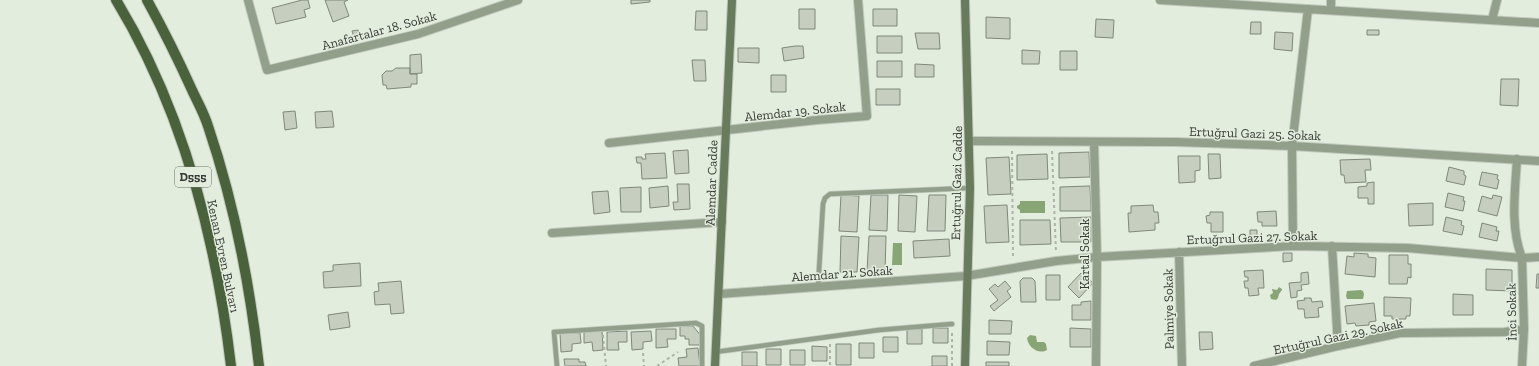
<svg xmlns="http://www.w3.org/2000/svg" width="1539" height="366" font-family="'Zilla Slab',serif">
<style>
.water{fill:#88a675}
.building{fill:#c5cebf;stroke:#7f887a}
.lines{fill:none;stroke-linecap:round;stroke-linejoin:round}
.lane-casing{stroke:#c1c9bc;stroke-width:6}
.street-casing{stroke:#c1c9bc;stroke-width:10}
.secondary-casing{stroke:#c1c9bc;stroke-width:10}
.primary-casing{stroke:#c1c9bc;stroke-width:12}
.path{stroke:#acb4a8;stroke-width:2;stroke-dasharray:3 3;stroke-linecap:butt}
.lane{stroke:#929f8a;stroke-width:4.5}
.street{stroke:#929f8a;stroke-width:8}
.secondary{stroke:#687b5c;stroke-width:8}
.primary{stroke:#4a623b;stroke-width:10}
.labels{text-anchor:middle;stroke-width:3;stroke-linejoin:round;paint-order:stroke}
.shield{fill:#e3edde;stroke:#6b7068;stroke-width:1}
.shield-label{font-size:12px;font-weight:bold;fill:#373b35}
.street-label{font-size:13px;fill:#373b35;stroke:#e3edde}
</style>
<rect width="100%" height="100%" fill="#e3edde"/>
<path class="water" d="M1020,201H1045V213H1020V210L1017,208V206L1020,204Z
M893,243H902V265H892Z
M1279,287L1282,289V290L1279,294L1278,298L1276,300L1271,299L1270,295L1273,293L1272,289L1277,290Z
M1361,290L1363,291L1364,294L1363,299H1347L1346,296L1347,291Z
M1030,335L1036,336L1037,342H1044L1046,344L1047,350C1038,355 1028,347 1027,338Z"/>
<path class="building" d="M302,0H308L310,8L304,10L306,17L276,24L272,8Z
M325,0H348L344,2L349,16L333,22Z
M631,0H650V2L631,4Z
M799,9H815V29H799Z
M873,9H897V26H873Z
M696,11H707V30H695Z
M986,17L1010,18V39L986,38Z
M1096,19L1114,20L1113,38L1095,37Z
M1251,22H1261V34H1250Z
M358,30L361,38L355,40L352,31Z
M1367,30H1379V35H1367Z
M1275,32L1293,33L1292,51L1274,49Z
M915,33H939L940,49H918Z
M877,36H902V53H877Z
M795,46H803L804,58L784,61L782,48Z
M738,48H759V63L738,62Z
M1022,50L1040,51L1039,64H1022Z
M1060,51H1077V70H1060Z
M421,54L422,73L410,74V55Z
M692,60H705L706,81H694Z
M877,61H902V77H877Z
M915,64L934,65V77H915Z
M396,68H410V74H417V84H411V87L387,89L386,85H383L382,75L386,71H392Z
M771,75H786V92H771Z
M1501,79H1519L1518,106L1500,105Z
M876,89H900V105H876Z
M295,111L297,128L285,130L283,112Z
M332,111L334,127L316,128L315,112Z
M688,150L689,173L675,174L673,151Z
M1089,152L1090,177L1059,178V153Z
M665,153L667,178L642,179L641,163H637L636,157H642V159H646L645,154Z
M1047,154L1048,179L1017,180V155Z
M1208,154H1220L1221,178L1209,179Z
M1178,156H1200V170L1195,171V182L1179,183Z
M1009,157L1011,194L988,195L986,158Z
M1370,159L1371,170H1365L1366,182L1345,183L1344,175H1341L1340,160Z
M1449,167L1464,171V175L1466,176L1464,185L1446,181Z
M1482,172L1498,175L1497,179L1499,180L1497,189L1479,185Z
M1374,182V204H1368V198H1358V187L1367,186V183Z
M677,184H689L690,209L674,210L673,202H678Z
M668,186L669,206L650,208L649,188Z
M1090,186L1091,211H1060V187Z
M641,187V212H621L620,188Z
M608,191L610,212L594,214L592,192Z
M1448,193L1464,197L1463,201H1465L1463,211L1445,207Z
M841,195L859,196L857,232L839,231Z
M871,195H888L887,231L869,230Z
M899,195L917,196L915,232L898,231Z
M929,195H946L945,231H927Z
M1493,195L1502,197L1497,216L1478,211L1482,196L1492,199Z
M1433,203V225L1409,226L1408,204Z
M1007,205L1009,242L986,243L984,206Z
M1153,205L1154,212H1158L1159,223H1155V230L1129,232L1128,213H1131V206Z
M1276,211L1277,226H1262V222H1258L1257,212Z
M1210,212H1223V232H1211V223H1207L1206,216L1210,215Z
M1091,217V242H1061L1060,218Z
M1446,217L1462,221L1461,225L1464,226L1462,235L1443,231Z
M1020,220H1050L1051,244L1020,245Z
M1482,223L1497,227L1496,231H1499L1497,241L1479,237Z
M1250,230H1257V238H1250Z
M841,236L859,237L857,272H840Z
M869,236H886L885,272L867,271Z
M949,239L950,256L914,258L913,241Z
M1283,253H1292V261L1283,262Z
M1354,253L1368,254V257L1376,258L1375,277L1345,274L1347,256L1354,257Z
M1389,255H1408V264H1411V278L1408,277L1407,284H1389Z
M360,263L361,286L324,288L323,272L333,271V265Z
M1486,269L1512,270V291L1486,290Z
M1263,270L1264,288H1258L1259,295L1249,296L1248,288H1245L1244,281H1248V277H1245L1244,271Z
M1308,272L1309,284L1301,285L1302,290L1297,291V297L1291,298L1289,283L1301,282V273Z
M1081,273L1093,283L1079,298L1068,287Z
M1537,274H1539V288H1536Z
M1046,275H1060V300H1046Z
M1023,278H1032L1035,281L1036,302H1021L1020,281Z
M401,281L404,313L391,314L390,304L375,305L374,292L379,291L378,283Z
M1005,281L1011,288L1007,291L1011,297L994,311L990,306L998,300L989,289L995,284L998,287Z
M1453,294L1473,295V315H1453Z
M1384,297L1411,298L1410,316H1406V319H1392V316H1384Z
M1304,298H1311L1312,302L1322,301L1323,307L1318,308L1319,317L1305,318L1304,309H1298L1297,301L1305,300Z
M1091,301V320H1072V305H1081V302Z
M1374,303L1376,321L1369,322V325L1356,326L1355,323L1347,324L1345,306Z
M348,312L350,327L330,330L328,315Z
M989,320L1012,321L1011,334H989Z
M680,326H693L701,336V345H689V339H685V336H680Z
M933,328H948V343H933Z
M1070,328L1091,329V347H1070Z
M656,329H676V339H667L668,347L656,348Z
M907,329H922V344H907Z
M602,330L603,350L593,351L592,342L584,343V331Z
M627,331V342H618L619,350H607V332Z
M651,331L652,341L643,342V349L632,350L631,332Z
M1199,332H1212L1213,349L1200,350Z
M560,333H580L581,343L572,344V351L561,352Z
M883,337H898V352H883Z
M987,341L1010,342L1009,355H987Z
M859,343H874V358H859Z
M836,344H851V365H836Z
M812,346L827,347V361H812Z
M698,348L700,366H679L678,358L687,357L686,349Z
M766,349H781V365H766Z
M790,350H805V365H790Z
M742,352H757V366H742Z
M932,356H947V366H932Z
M564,359H579V362H585L586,366H565Z
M986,362H1009V366H986Z"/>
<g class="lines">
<g class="lane-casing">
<path id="lane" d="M818,287L823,204L825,198L830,194L970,188
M715,352L879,330L952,324
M557,366L554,332L696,323L702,326V366"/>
</g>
<g class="street-casing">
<path id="street" d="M248,0L267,70L418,34L518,0
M1160,0L1539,23
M1331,10V0
M1492,20L1497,0
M969,141L1176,142L1292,146L1539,161
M1094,142L1097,257L1096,366
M609,143L817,120L867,116L858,0
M1517,159C1515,192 1510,227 1522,258L1524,329L1522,366
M552,233L722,222
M1293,246L1292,146L1308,9
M1332,246L1338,346
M1179,252L1182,366
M719,294L966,276L1056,261L1097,257L1293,246L1408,248L1522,258L1539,257
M1254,366L1338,346L1400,333L1505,332L1524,329"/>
</g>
<g class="secondary-casing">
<path id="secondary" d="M715,366L732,0
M965,366L970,188L965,0"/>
</g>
<g class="primary-casing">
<path id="primary" d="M116,0C183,110 216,239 231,366
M147,0C163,29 178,59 192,90C197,101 204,113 208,126C234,203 250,285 259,366"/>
</g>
<path class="path" d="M1012,151L1013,258
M1052,151L1056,253
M603,335L606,366
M830,344V366
M643,353L644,366
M657,366L678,352
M952,366V331"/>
<use href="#lane" class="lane"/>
<use href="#street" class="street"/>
<use href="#secondary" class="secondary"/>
<use href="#primary" class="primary"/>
</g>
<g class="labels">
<rect class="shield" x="175" y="167" width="36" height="20" rx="3"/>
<g class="shield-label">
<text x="193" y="181">D555</text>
</g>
<g class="street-label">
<text transform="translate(379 30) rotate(-15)" y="5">Anafartalar 18. Sokak</text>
<text transform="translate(795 111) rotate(-6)" y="5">Alemdar 19. Sokak</text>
<text transform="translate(1255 133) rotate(2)" y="5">Ertuğrul Gazi 25. Sokak</text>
<text transform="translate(711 183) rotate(-88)" y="5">Alemdar Cadde</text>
<text transform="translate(956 183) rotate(-89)" y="5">Ertuğrul Gazi Cadde</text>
<text transform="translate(1252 237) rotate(-2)" y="5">Ertuğrul Gazi 27. Sokak</text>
<text transform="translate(1084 254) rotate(-90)" y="5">Kartal Sokak</text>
<text transform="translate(224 256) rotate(78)" y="5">Kenan Evren Bulvarı</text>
<text transform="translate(842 273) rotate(-4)" y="5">Alemdar 21. Sokak</text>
<text transform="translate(1168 309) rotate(-91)" y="5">Palmiye Sokak</text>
<text transform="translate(1511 312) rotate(-91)" y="5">İnci Sokak</text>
<text transform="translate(1338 336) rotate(-12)" y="5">Ertuğrul Gazi 29. Sokak</text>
</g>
</g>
</svg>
